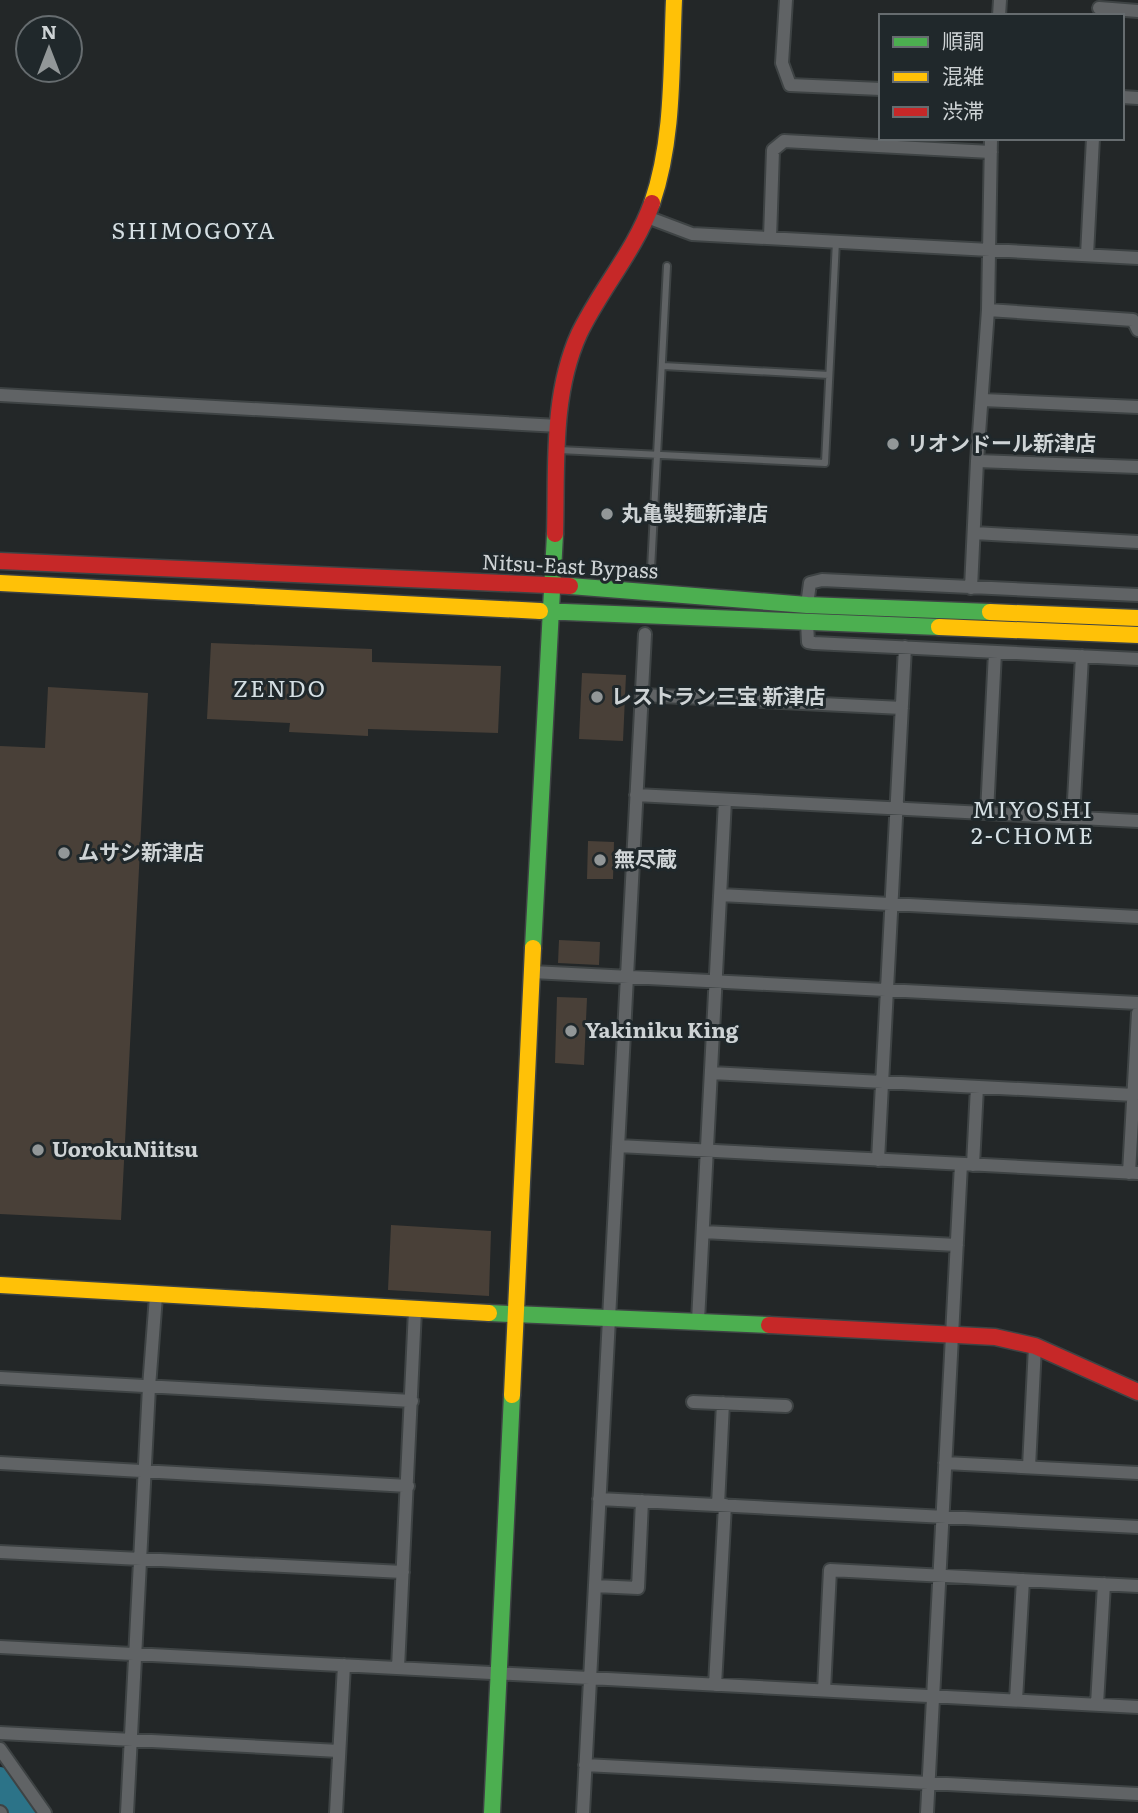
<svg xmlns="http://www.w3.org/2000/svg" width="1138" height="1813" font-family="Literata,'Noto Sans JP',serif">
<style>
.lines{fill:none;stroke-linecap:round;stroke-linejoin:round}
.river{stroke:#2c7388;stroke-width:28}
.building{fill:#494038}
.lane-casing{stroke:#3e4344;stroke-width:10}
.street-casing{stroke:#3e4344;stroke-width:16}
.fast-casing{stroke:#3e4344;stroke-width:19}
.slow-casing{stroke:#3e4344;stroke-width:19}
.jam-casing{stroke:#3e4344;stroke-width:19}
.lane{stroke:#606365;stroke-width:6}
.street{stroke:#606365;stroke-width:12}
.fast{stroke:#4caf50;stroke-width:16}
.slow{stroke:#ffc107;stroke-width:16}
.jam{stroke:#c62828;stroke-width:16}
.poi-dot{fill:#929798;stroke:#20282b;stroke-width:2.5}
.labels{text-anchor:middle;stroke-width:6;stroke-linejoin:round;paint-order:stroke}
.poi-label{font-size:21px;font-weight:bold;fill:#ced3d5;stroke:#20282b;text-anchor:start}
.street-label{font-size:21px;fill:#ced3d5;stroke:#20282b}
.neighbourhood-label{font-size:23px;letter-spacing:2px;fill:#d5dfe3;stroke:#20282b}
</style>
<rect width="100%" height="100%" fill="#232728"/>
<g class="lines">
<path class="river" d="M0,1781L24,1813"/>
</g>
<path class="building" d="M211,643L372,649V662L501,666L498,733L368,729V736L289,732L290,723L207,719Z
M582,673L626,675L623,741L579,739Z
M48,687L148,693L121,1220L0,1214V746L45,748Z
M588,841L614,842L613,879H587Z
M559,940L600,942L599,965L558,963Z
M557,997L587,998L584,1065L555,1063Z
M391,1225L491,1231L489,1296L388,1290Z"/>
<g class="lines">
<g class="lane-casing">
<path id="lane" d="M663,366L829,375
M559,450L825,463L836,241
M651,569L667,266"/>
</g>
<g class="street-casing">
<path id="street" d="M786,0L782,63L790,85L881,89
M1099,8L1138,11
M999,16L1000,0
M1122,97L1138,98
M647,217L692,234L1138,258
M770,238L773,150L784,141L991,152
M1087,255L1093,138
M988,310L1133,320L1138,330
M0,395L559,426
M982,400L1138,407
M977,461L1138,467
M974,533L1138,542
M971,588L977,461L988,310L991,138
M807,605L810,583L822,580L1138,595
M807,622L808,642L814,643L1138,659
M642,695L902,708
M636,795L1138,821
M987,813L995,652
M1073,818L1082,656
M720,895L1138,917
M532,972L1138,1003
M711,1073L1134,1095
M618,1146L1138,1173
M878,1160L905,647
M973,1165L977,1087
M1129,1173L1138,1013
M703,1232L957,1245
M698,1321L725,800
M0,1378L412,1401
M693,1402L786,1406
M0,1463L408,1486
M945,1463L1138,1473
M1029,1467L1035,1346
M599,1499L1138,1527
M718,1505L723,1403
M0,1552L403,1572
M595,1586L638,1588L642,1501
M0,1647L1138,1707
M398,1668L415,1310
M715,1685L725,1505
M824,1690L830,1570L1138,1586
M1016,1700L1023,1580
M1097,1704L1104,1584
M0,1733L339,1751
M0,1749L45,1813
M585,1765L1138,1794
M0,1812L1,1813
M127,1813L149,1387L156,1296
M336,1813L344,1665
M583,1813L645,634
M927,1813L961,1164"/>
</g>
<g class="fast-casing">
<path id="fast" d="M570,586L807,605L990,612
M540,611L939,627
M533,948L555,534
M489,1313L769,1325
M492,1813L512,1395"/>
</g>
<g class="slow-casing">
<path id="slow" d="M652,203C674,139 671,67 674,0
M0,583L540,611
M990,612L1138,618
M939,627L1138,635
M0,1285L489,1313
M512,1395L533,948"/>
</g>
<g class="jam-casing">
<path id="jam" d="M555,534C557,468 551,396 579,334C601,288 635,251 652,203
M0,561L570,586
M769,1325L995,1337L1035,1346L1138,1392"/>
</g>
<use href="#lane" class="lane"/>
<use href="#street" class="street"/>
<use href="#fast" class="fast"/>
<use href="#slow" class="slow"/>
<use href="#jam" class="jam"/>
</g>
<g class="poi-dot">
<circle cx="893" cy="444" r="7"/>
<circle cx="607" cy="514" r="7"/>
<circle cx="597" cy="697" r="7"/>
<circle cx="64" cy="853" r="7"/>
<circle cx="600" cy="860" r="7"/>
<circle cx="571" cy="1031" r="7"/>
<circle cx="38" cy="1150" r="7"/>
</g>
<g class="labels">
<g class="poi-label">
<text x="907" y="451">リオンドール新津店</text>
<text x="621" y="521">丸亀製麺新津店</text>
<text x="611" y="704">レストラン三宝 新津店</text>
<text x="78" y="860">ムサシ新津店</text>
<text x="614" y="867">無尽蔵</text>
<text x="585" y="1038">Yakiniku King</text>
<text x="52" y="1157">UorokuNiitsu</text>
</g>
<g class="street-label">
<text transform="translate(570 567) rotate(3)" y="7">Nitsu-East Bypass</text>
</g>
<g class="neighbourhood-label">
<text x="194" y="239">SHIMOGOYA</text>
<text x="280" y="697">ZENDO</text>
<text x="1033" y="818">MIYOSHI<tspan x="1033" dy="26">2-CHOME</tspan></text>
</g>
</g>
<rect x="879" y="14" width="245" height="126" fill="#20282b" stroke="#666c6f" stroke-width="2"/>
<rect x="893" y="37" width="35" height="10" fill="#4caf50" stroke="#666c6f" stroke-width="2"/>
<text x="942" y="49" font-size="21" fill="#ced3d5">順調</text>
<rect x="893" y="72" width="35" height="10" fill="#ffc107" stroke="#666c6f" stroke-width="2"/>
<text x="942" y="84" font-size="21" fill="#ced3d5">混雑</text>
<rect x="893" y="107" width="35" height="10" fill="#c62828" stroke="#666c6f" stroke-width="2"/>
<text x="942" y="119" font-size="21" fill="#ced3d5">渋滞</text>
<g transform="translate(49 49)"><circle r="33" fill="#20282b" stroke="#666c6f" stroke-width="2"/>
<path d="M0-5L12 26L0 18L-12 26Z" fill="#929798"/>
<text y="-10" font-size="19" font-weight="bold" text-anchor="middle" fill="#ced3d5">N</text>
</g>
</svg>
